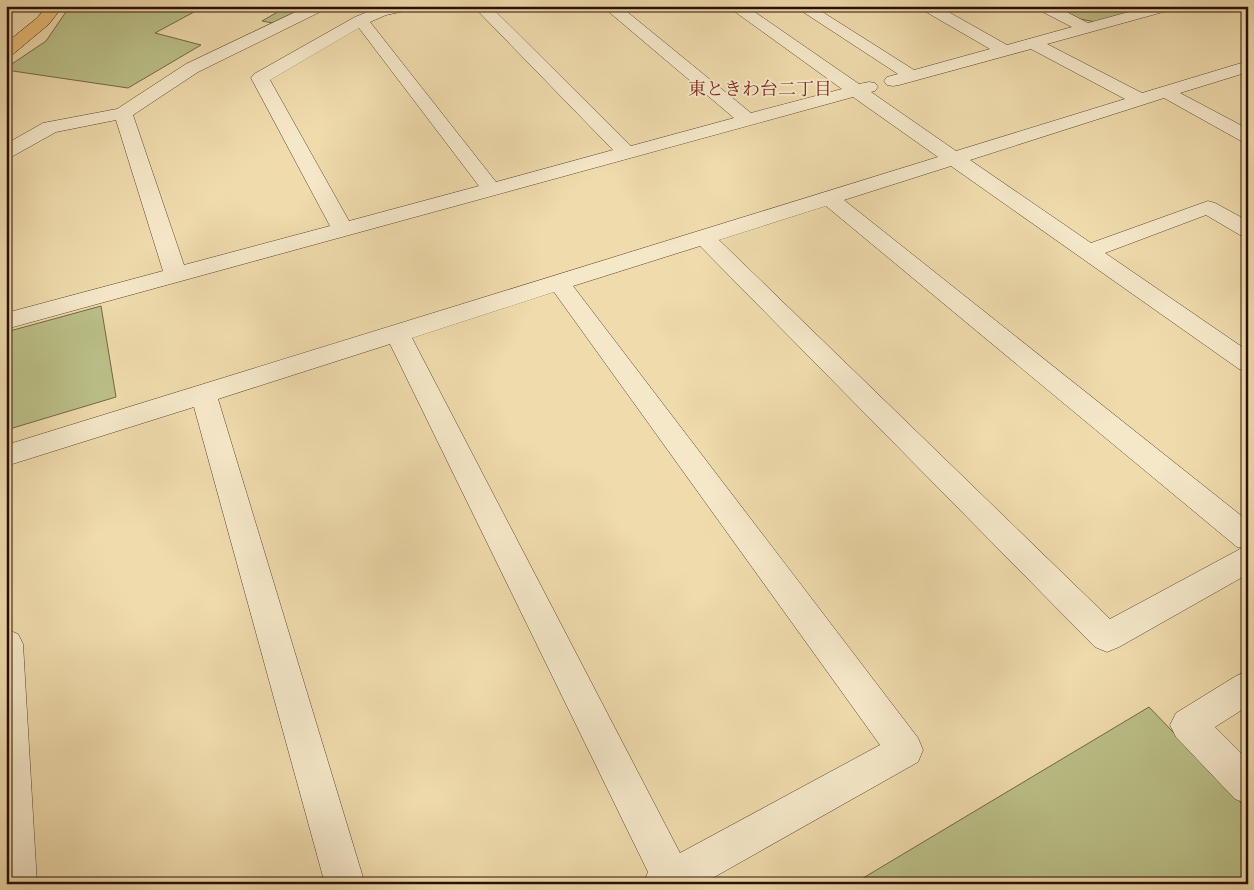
<svg xmlns="http://www.w3.org/2000/svg" width="1254" height="890" font-family="'Libre Bodoni','Noto Serif JP',serif">
<style>
.green{fill:#bbc088;stroke:#736745}
.lines{fill:none;stroke-linecap:round;stroke-linejoin:round}
.minor-casing{stroke:#5c412c;stroke-width:1}
.highway-casing{stroke:#2b0e02;stroke-width:1}
.minor{fill:#f5e8c9;fill-rule:evenodd}
.highway{fill:#e8be76;fill-rule:evenodd}
.labels{text-anchor:middle;stroke-width:4;stroke-linejoin:round;paint-order:stroke}
.far-neighbourhood-label{font-size:18px;fill:#7a1f14;stroke:#f5e8c9}
</style>
<rect width="100%" height="100%" fill="#efdbac"/>
<filter id="stains"><feTurbulence type="fractalNoise" baseFrequency=".004" numOctaves="4"/><feColorMatrix values="0 0 0 0 .2 0 0 0 0 .09 0 0 0 0 .02 0 0 0 .5 -.17"/></filter>
<radialGradient id="worn" r=".72"><stop offset=".6" stop-color="#630" stop-opacity="0"/><stop offset="1" stop-color="#630" stop-opacity=".3"/></radialGradient>
<path class="green" d="M70,6H205L155,33L201,45L128,88L6,70V68L46,41Z
M288,6H312L278,24L262,21Z
M1054,6H1156L1096,22L1080,19Z
M101,306L116,397L6,430V332Z
M1149,707L1248,810V884H853Z"/>
<g class="lines">
<g class="minor-casing">
<path id="minor" d="M308,6H329L326,9L198,72L133,115L184,265L330,226L251,78L254,74L355,17L377,8L417,6L414,9L386,15L370,22L496,182L613,150L473,6H490L631,146L734,118L602,6H620L751,113L842,89L727,6H746L859,84L869,82L875,83L878,87L875,91L871,92L956,151L1125,99L1031,49L899,85L893,86L887,85L884,81L887,77L898,74L794,6H813L914,70L990,49L921,9L918,6H938L1007,45L1072,27L1037,9L1034,6H1055L1088,23L1151,6H1177L1174,9L1047,44L1142,93L1248,61V72L1180,93L1248,129V143L1241,141L1164,98L970,160L1091,243L1208,201L1215,203L1248,221V236L1240,235L1206,215L1105,253L1248,351V372L1239,369L951,166L844,200L1248,521V574L1119,647L1107,652L1095,647L700,246L573,286L918,738L923,750L918,762L702,884H643L648,872L390,344L218,399L365,884H325L194,407L6,466V445L938,157L853,97L6,329V313L163,271L116,120L56,132L13,156L6,158V144L43,123L117,109L186,64ZM359,28L479,186L349,221L270,80ZM826,206L1237,547L1242,548L1110,619L719,240ZM554,292L880,745L680,853L412,338Z
M6,629L18,634L23,644L37,884H6Z
M1248,671V706L1215,727L1248,760V804L1235,799L1176,737L1170,725L1176,713L1236,676Z"/>
</g>
<g class="highway-casing">
<path id="highway" d="M47,6H63L49,24L12,55L6,56V43L37,18Z"/>
</g>
<use href="#minor" class="minor"/>
<use href="#highway" class="highway"/>
</g>
<g class="labels">
<g class="far-neighbourhood-label">
<text x="760" y="95">東ときわ台二丁目</text>
</g>
</g>
<rect width="1254" height="890" fill="none" stroke="#efdbac" stroke-width="25"/>
<rect x="8" y="8" width="1239" height="875" fill="none" stroke="#2b0e02" stroke-width="2.5"/>
<rect x="12" y="12" width="1229" height="865" fill="none" stroke="#2b0e02"/>
<rect width="100%" height="100%" filter="url(#stains)"/>
<rect width="100%" height="100%" fill="url(#worn)"/>
</svg>
